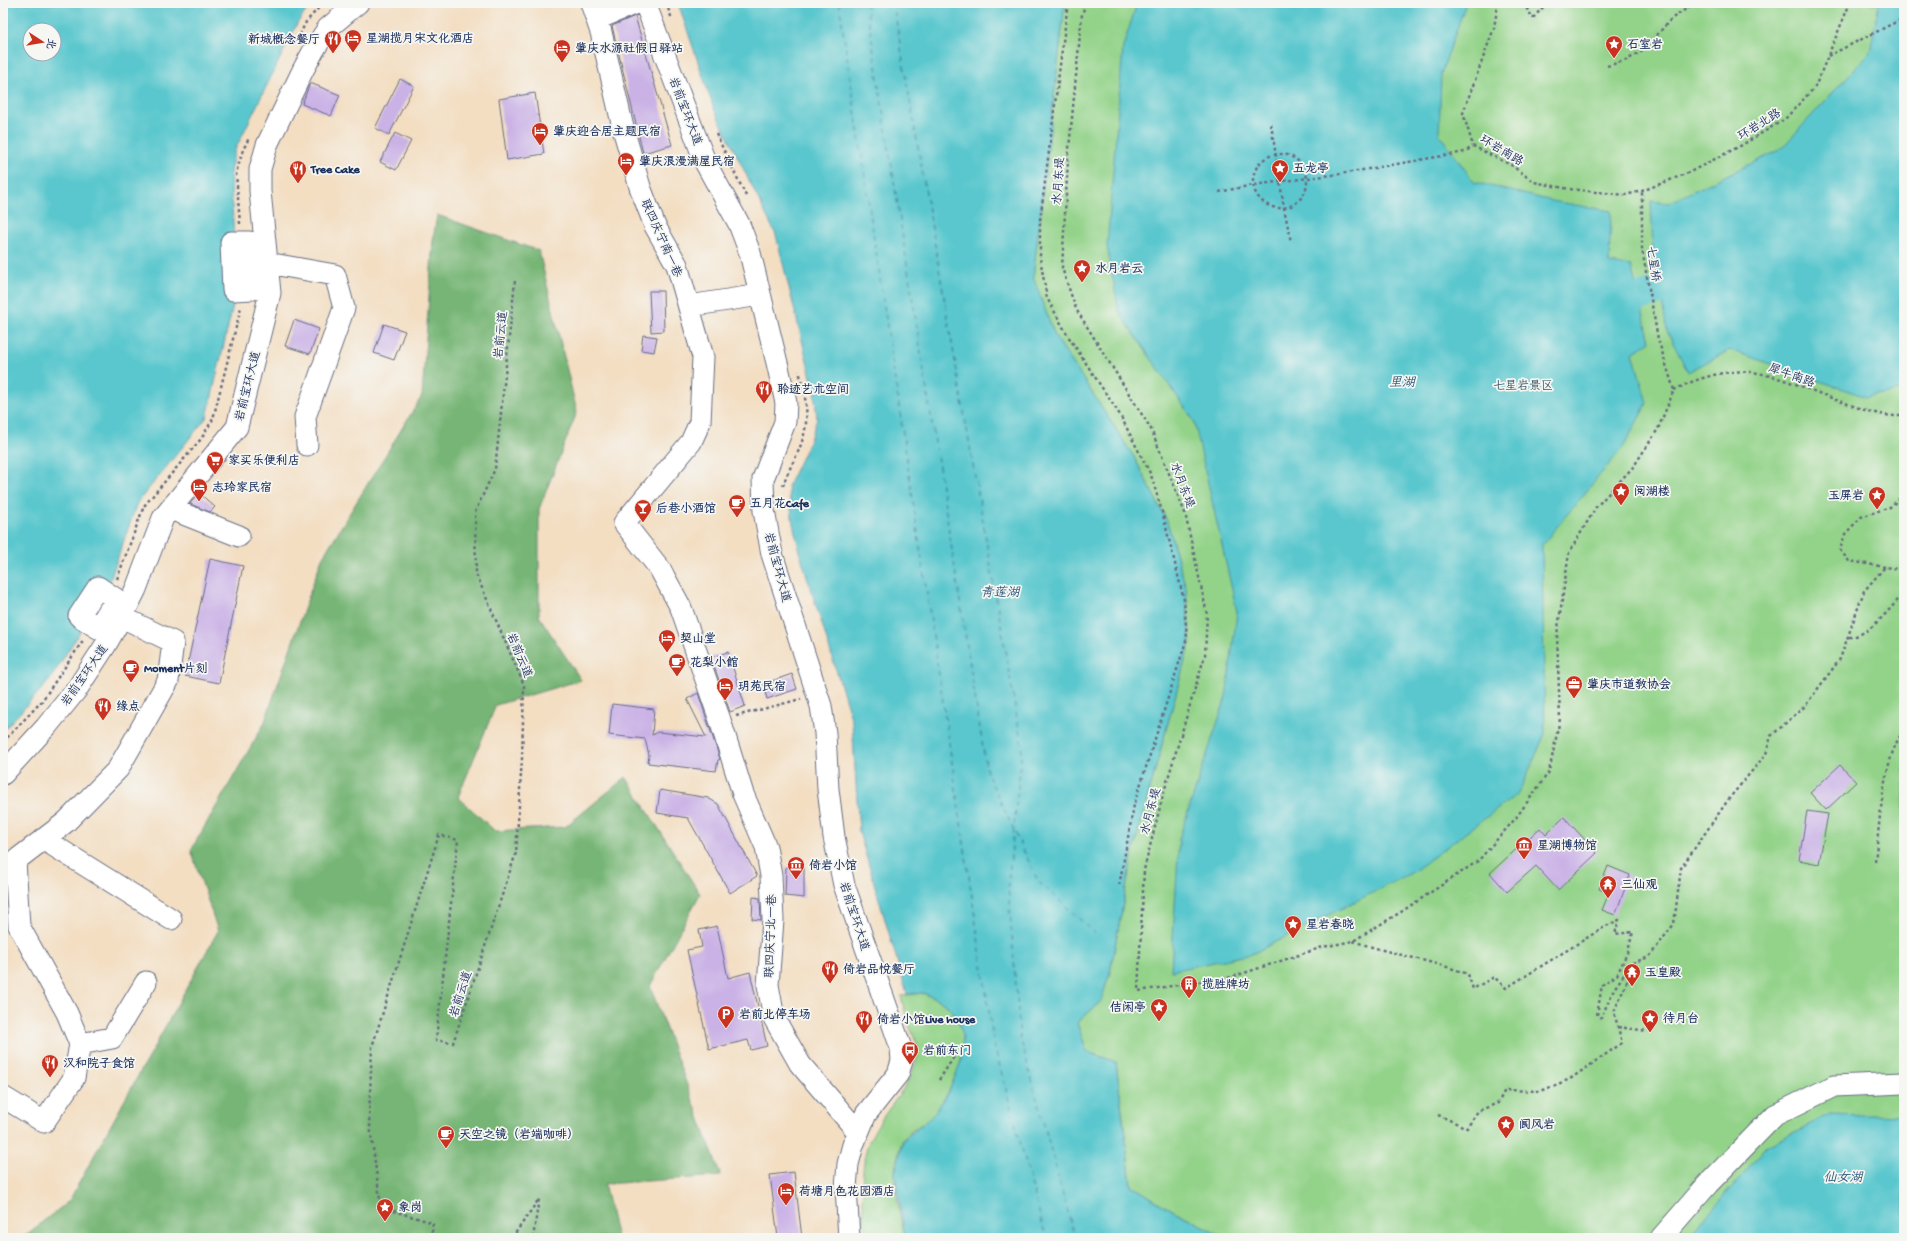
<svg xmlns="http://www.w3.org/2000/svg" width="1907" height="1241" font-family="'Gochi Hand','LXGW WenKai TC',sans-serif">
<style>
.green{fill:#93d389;stroke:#578174}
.forest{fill:#76b575;stroke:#48726a}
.water{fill:#5ac7ce;stroke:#3a7b96;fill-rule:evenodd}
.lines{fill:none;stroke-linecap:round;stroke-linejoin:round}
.river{stroke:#5ac7ce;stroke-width:28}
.ferry{stroke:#2b557a;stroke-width:1;stroke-dasharray:5 4;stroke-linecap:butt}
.building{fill:#cab2e6}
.minor-casing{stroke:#676c81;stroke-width:23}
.path{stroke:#676c81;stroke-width:2.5;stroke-dasharray:3 3;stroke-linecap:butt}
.minor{stroke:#fff;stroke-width:21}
.labels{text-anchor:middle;stroke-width:3.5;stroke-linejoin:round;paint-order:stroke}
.poi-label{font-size:12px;font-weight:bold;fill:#1b2f5e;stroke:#f6f6f2;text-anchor:start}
.street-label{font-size:12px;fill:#1b2f5e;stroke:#f6f6f2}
.park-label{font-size:12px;fill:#395869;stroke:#f6f6f2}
.water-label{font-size:13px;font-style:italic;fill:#2b557a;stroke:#f6f6f2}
</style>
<rect width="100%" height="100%" fill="#f6f6f2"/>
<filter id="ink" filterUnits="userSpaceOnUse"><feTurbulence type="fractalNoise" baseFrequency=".025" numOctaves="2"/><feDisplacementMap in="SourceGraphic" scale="8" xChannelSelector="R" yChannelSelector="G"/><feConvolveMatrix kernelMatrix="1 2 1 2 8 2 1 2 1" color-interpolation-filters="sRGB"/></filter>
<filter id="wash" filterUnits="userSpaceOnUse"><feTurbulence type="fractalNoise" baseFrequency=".012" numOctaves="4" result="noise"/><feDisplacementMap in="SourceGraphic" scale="16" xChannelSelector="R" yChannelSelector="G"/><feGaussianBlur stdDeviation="0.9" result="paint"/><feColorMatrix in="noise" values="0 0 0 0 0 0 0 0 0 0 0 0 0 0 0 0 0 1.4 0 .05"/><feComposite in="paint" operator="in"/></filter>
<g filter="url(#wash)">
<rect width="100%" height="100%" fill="#f3dec2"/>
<path class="green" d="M1065,3H1904V1238H1227L1166,1207L1131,1185L1116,1062L1087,1052L1077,1023L1101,1001L1110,972L1133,851L1190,642L1186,588L1167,521L1134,457L1055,336L1033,277Z
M923,993C932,997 942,1001 950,1008C980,1036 953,1091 932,1116C925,1123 905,1133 902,1142C899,1151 895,1165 895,1175C895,1196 901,1217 905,1238H865C864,1211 859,1173 867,1147C878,1113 922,1080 917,1045C916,1039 912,1032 909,1026C906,1016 903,1006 901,996Z"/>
<path class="forest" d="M437,215L539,251L577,412L539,509V616L581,680L496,705L458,797L495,831L565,827L626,777L700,894L650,986L721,1176L604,1184L617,1238H22L69,1201L218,931L191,850L264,724L322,558L422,396L433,240Z"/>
<path class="water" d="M3,3H312L298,22L235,150L230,171L237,288L207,417L137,503L107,589L49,681L3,731ZM30,30H54V54H30Z
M678,3H1065L1033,277L1055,336L1134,457L1167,521L1186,588L1190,642L1133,851L1110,972L1101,1001L1077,1023L1087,1052L1116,1062L1131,1185L1166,1207L1227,1238H905L895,1173L903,1140L931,1117L948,1094L961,1061L963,1036L958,1020L950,1008L937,999L923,993L907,994L859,832L852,721L802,560L793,524L788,486L809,442L817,419L814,389L776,235L714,109Z
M1137,3H1466L1441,74L1439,134L1474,182L1552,201L1611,211L1609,263L1631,266L1650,341L1633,353L1647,403L1624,446L1542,545L1545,734L1519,793L1413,872L1252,954L1171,971L1179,839L1226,697L1237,612L1194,421L1119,312L1107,246L1123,47Z
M1879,3H1904V390L1866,397L1730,350L1688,372L1667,331L1653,250L1651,201L1668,203L1780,150L1870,52Z
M1830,1114L1904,1116V1238H1688L1767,1146Z"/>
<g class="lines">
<path class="river" d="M1639,297L1660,291"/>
<path class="ferry" d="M839,3L994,1045L1046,1238
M866,3L987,773L1038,881L1095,933
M893,3L1022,747L1008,886L1020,1037L1075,1238"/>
</g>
<g id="blocks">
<path class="building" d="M635,16L672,145L643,153L612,26Z
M400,79L414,86L389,135L375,128Z
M310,83L340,95L331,116L302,104Z
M535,93L544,154L507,160L499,99Z
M395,133L411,141L396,170L380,162Z
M649,291H663L664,331L651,332Z
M294,320L319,329L310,354L285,346Z
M384,324L405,331L394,360L374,353Z
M643,335L657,337L654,352L641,350Z
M199,493L215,507L210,512L190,504Z
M210,559L243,566L219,683L185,676Z
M728,652L745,706L730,712L711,657Z
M792,674L797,689L767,699L763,684Z
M698,693L720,759L718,760L716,771L648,763L649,755L645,739L609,735L612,704L654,709L652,735L658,732L706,737L687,699Z
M1840,765L1856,782L1826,810L1810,793Z
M660,790L708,798L718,804L757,876L730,893L688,818L657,813Z
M1807,811L1828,814L1819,864L1799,860Z
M1564,817L1597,853L1558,890L1536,866L1507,892L1490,873L1540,828L1546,835Z
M1608,866L1630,875L1615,915L1602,910L1609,893L1599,889Z
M786,867L804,868V898L785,896Z
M753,897L760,898L761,920L752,919Z
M717,926L728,978L750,972L767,1046L751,1050L748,1040L709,1049L687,950L702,947L699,930Z
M794,1172L802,1238H778L770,1175Z"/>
</g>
</g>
<g filter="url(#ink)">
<use href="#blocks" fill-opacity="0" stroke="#676c81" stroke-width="1"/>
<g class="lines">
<g class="minor-casing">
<path id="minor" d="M591,3L601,32L624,132L640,187L655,226L677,265L703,357L700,422L691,442L624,523L660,569L681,608L720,720L743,794L766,847L771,876L773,920L768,985L774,1018L800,1064L858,1132
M645,3L706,164L739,224L750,253L778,367L786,403L785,422L763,479L764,511L772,554L821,706L825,733L828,789L834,837L844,885L901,1048L902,1061L898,1074L866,1114L853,1145L848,1164L846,1187L849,1238
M597,19L636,3
M231,242H250L253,289L233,290Z
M267,263L335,275L344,308L305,417L307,445
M689,306L760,295
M171,509L239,536
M98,587L116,599L98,628L79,616Z
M3,774L46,727L77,689L105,646L125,611L136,589L163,518L237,427L270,293L260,191V169L267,145L303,70L315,48L328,28L358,3
M43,839L171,919
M80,1044L112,1038L146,982
M3,1097L44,1122L74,1078L80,1044L67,1013L19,926L15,861L66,822L118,769L168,681L173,642L122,617
M1661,1238L1708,1184L1775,1115L1834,1086L1904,1083"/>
</g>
<path class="path" d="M666,3L672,19
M1068,3L1040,221V258L1047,298L1068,336L1120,415L1151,475L1163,515L1184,600L1187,638L1134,805L1119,886
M1086,3L1082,14L1068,159L1062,268L1076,309L1151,429L1185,513L1207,614L1205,655L1163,795L1144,870L1138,991L1232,977L1323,947L1353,941L1401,912L1478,861L1515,819L1549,772L1560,719L1557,635L1569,553L1596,507L1634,466L1658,429L1674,390L1658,339L1642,249V191
M1498,3L1494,28L1463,113L1473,146L1511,165L1534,182L1569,189L1625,195L1642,191L1688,173L1742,145L1785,119L1815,87L1850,3
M1523,3L1533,18L1547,3
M297,40L306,22L323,3
M1828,56L1904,18
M1607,66L1627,60L1644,50L1671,19L1695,3
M1271,124L1284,208L1291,242
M716,134L746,196
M1253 181a27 27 0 1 1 54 0a27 27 0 1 1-54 0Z
M1219,192L1253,185L1340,174L1465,152L1473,146
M240,224L236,173L243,150L249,138
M1674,390C1695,379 1726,369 1750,372C1780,375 1818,394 1848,404C1866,411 1884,417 1904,416
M783,486C786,475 793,463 798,452C811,422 807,402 799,371
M1885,567L1849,561L1840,550L1845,534L1861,517L1890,507L1904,495
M117,579L144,506L201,439L213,419L241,307
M1849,637C1869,637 1891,607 1904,593
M736,716L801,699
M3,742L42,701L84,639
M1875,861C1880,824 1882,759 1904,730
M1353,941C1391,954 1430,960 1468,974L1473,989L1494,977L1506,988L1606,926L1619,920L1615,934L1633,932L1628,951L1617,975L1602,985L1597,1015L1601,1018L1614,989L1632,963L1649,957L1674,924L1681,868L1728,800L1766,754L1771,736L1805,706L1840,659L1864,591L1885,567L1898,569L1904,564
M1618,1027L1648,1031
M939,1080L954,1057
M1438,1115L1467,1128L1478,1111L1498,1103L1505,1090L1541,1091L1570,1079L1622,1043L1614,1012L1635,962
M431,1238L433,1223L381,1207L369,1118L372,1047L439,835L458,840L436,1040L453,1043L516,853L522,758L524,685L476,574L475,512L495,469L515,281
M512,1238L539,1199L533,1238"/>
<use href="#minor" class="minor"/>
</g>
</g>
<defs>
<g id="hotel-pin" transform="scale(0.9)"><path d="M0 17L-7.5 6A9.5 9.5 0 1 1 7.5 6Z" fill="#c8321e" stroke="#f6f6f2"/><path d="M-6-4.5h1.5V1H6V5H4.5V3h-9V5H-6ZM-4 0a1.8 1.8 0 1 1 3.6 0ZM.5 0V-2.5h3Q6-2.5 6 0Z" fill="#fff"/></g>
<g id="restaurant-pin" transform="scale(0.9)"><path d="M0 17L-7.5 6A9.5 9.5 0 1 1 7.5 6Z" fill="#c8321e" stroke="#f6f6f2"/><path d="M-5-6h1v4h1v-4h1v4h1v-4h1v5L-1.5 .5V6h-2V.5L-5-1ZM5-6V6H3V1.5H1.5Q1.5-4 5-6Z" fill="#fff"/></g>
<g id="sight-pin" transform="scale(0.9)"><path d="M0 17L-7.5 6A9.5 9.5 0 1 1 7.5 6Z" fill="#c8321e" stroke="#f6f6f2"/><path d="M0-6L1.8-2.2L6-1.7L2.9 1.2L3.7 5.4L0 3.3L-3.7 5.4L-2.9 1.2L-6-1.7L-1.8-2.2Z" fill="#fff"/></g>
<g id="supermarket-pin" transform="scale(0.9)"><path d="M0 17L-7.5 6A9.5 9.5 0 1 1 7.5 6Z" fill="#c8321e" stroke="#f6f6f2"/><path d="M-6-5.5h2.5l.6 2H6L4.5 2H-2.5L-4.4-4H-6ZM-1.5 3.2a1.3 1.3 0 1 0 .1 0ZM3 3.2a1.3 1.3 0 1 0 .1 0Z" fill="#fff"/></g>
<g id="cafe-pin" transform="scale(0.9)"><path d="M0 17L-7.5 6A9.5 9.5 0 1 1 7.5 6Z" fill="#c8321e" stroke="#f6f6f2"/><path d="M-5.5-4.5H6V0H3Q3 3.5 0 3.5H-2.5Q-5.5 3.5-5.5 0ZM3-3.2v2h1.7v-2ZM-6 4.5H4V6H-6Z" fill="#fff"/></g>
<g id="bar-pin" transform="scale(0.9)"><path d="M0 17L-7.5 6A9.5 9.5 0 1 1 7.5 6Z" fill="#c8321e" stroke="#f6f6f2"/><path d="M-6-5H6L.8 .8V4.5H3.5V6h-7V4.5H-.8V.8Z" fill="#fff"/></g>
<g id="office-pin" transform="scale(0.9)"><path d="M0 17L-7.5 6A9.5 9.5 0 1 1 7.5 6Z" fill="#c8321e" stroke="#f6f6f2"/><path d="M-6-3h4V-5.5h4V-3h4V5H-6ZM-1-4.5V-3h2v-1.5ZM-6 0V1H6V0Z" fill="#fff"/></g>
<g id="museum-pin" transform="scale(0.9)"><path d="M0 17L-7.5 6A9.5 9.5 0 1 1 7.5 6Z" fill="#c8321e" stroke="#f6f6f2"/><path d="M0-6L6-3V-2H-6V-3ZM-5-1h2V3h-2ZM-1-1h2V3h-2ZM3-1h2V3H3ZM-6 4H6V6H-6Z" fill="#fff"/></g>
<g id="temple-pin" transform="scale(0.9)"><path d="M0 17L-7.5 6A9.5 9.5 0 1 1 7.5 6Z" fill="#c8321e" stroke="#f6f6f2"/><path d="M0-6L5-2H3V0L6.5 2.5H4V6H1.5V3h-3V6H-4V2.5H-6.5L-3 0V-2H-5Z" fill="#fff"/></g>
<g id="building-pin" transform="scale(0.9)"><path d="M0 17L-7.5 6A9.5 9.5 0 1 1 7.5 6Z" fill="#c8321e" stroke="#f6f6f2"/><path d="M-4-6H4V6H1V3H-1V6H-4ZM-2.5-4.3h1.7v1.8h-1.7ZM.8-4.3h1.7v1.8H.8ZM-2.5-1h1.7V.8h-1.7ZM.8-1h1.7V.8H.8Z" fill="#fff"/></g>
<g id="parking-pin" transform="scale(0.9)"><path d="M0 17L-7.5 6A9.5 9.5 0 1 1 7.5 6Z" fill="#c8321e" stroke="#f6f6f2"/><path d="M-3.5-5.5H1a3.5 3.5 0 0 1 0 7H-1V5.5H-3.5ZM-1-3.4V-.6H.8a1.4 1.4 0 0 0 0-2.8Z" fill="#fff"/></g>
<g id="bus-pin" transform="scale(0.9)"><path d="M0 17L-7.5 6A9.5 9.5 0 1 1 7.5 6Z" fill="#c8321e" stroke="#f6f6f2"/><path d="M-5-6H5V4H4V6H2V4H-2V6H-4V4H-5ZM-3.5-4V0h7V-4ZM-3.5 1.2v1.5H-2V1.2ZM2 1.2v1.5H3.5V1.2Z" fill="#fff"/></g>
</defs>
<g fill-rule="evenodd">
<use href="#hotel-pin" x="353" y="38"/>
<use href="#restaurant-pin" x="333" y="39"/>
<use href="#sight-pin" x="1614" y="44"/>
<use href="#hotel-pin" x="562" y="48"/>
<use href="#hotel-pin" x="540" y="131"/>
<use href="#hotel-pin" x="626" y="161"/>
<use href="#sight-pin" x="1280" y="168"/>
<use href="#restaurant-pin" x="298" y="169"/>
<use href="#sight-pin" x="1082" y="268"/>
<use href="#restaurant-pin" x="764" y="389"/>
<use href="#supermarket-pin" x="215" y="460"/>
<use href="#hotel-pin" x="199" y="487"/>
<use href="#sight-pin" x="1621" y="491"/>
<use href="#sight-pin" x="1877" y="495"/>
<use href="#cafe-pin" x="737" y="503"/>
<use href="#bar-pin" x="643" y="508"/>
<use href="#hotel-pin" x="667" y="638"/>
<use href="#cafe-pin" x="677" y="662"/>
<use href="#cafe-pin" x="131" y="668"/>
<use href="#office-pin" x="1574" y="684"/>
<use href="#hotel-pin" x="725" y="686"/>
<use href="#restaurant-pin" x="103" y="706"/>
<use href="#museum-pin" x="1524" y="845"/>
<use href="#museum-pin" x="796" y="865"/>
<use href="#temple-pin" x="1608" y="884"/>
<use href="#sight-pin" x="1293" y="924"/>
<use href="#restaurant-pin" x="830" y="969"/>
<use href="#temple-pin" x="1632" y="972"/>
<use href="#building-pin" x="1189" y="984"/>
<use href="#sight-pin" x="1159" y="1007"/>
<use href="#parking-pin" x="726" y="1014"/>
<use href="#sight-pin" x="1650" y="1018"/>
<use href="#restaurant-pin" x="864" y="1019"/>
<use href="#bus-pin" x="910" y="1050"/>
<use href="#restaurant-pin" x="50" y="1063"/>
<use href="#sight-pin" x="1506" y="1124"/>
<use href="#cafe-pin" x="446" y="1134"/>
<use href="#hotel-pin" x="786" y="1191"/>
<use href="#sight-pin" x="385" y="1207"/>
</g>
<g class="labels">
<g class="poi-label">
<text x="366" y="42">星湖揽月宋文化酒店</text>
<text x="320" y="43" text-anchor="end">新城概念餐厅</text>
<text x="1627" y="48">石室岩</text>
<text x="575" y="52">肇庆水源社假日驿站</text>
<text x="553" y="135">肇庆迎合居主题民宿</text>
<text x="639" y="165">肇庆浪漫满屋民宿</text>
<text x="1293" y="172">五龙亭</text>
<text x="311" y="173">Tree Cake</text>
<text x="1095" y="272">水月岩云</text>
<text x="777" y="393">聆迹艺术空间</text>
<text x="228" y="464">家买乐便利店</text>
<text x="212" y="491">志玲家民宿</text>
<text x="1634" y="495">阅湖楼</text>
<text x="1864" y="499" text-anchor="end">玉屏岩</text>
<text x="750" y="507">五月花Cafe</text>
<text x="656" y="512">后巷小酒馆</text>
<text x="680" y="642">契山堂</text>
<text x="690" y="666">花梨小館</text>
<text x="144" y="672">Moment片刻</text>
<text x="1587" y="688">肇庆市道教协会</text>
<text x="738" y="690">玥苑民宿</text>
<text x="116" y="710">缘点</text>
<text x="1537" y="849">星湖博物馆</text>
<text x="809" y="869">倚岩小馆</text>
<text x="1621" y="888">三仙观</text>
<text x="1306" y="928">星岩春晓</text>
<text x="843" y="973">倚岩品悦餐厅</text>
<text x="1645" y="976">玉皇殿</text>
<text x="1202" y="988">揽胜牌坊</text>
<text x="1146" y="1011" text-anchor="end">佶闲亭</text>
<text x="739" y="1018">岩前北停车场</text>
<text x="1663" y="1022">待月台</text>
<text x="877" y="1023">倚岩小馆Live house</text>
<text x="923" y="1054">岩前东门</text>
<text x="63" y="1067">汉和院子食馆</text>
<text x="1519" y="1128">阆风岩</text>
<text x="459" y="1138">天空之镜（岩端咖啡）</text>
<text x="799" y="1195">荷塘月色花园酒店</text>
<text x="398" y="1211">象岗</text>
</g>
<g class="street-label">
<text transform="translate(686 111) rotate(69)" y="4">岩前宝环大道</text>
<text transform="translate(1759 124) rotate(-32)" y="4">环岩北路</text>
<text transform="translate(1502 150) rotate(31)" y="4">环岩南路</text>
<text transform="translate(1058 181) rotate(-86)" y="4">水月东堤</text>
<text transform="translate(662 238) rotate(66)" y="4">联四庆宁南一巷</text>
<text transform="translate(1654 264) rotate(81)" y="4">七星桥</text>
<text transform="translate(500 335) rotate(-84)" y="4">岩前云道</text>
<text transform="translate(1792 375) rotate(20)" y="4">犀牛南路</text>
<text transform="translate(247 386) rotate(-76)" y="4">岩前宝环大道</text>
<text transform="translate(1183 485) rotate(69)" y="4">水月东堤</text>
<text transform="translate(778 567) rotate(75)" y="4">岩前宝环大道</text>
<text transform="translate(520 655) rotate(67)" y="4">岩前云道</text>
<text transform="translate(84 675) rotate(-55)" y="4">岩前宝环大道</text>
<text transform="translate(1150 811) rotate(-75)" y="4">水月东堤</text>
<text transform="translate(855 916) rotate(72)" y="4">岩前宝环大道</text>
<text transform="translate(770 936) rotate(-88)" y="4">联四庆宁北一巷</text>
<text transform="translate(460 994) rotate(-72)" y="4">岩前云道</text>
</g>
<g class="park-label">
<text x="1523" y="389">七星岩景区</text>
</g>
<g class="water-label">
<text x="1402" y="386">里湖</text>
<text x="1000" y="596">青莲湖</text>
<text x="1843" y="1181">仙女湖</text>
</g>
</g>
<rect width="1907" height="1241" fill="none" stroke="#f6f6f2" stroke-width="16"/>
<g transform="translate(42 42) rotate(102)"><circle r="19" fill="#f6f6f2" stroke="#9ea6b7"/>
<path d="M0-3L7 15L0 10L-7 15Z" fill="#c8321e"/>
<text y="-6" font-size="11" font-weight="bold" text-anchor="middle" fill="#1b2f5e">北</text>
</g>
</svg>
